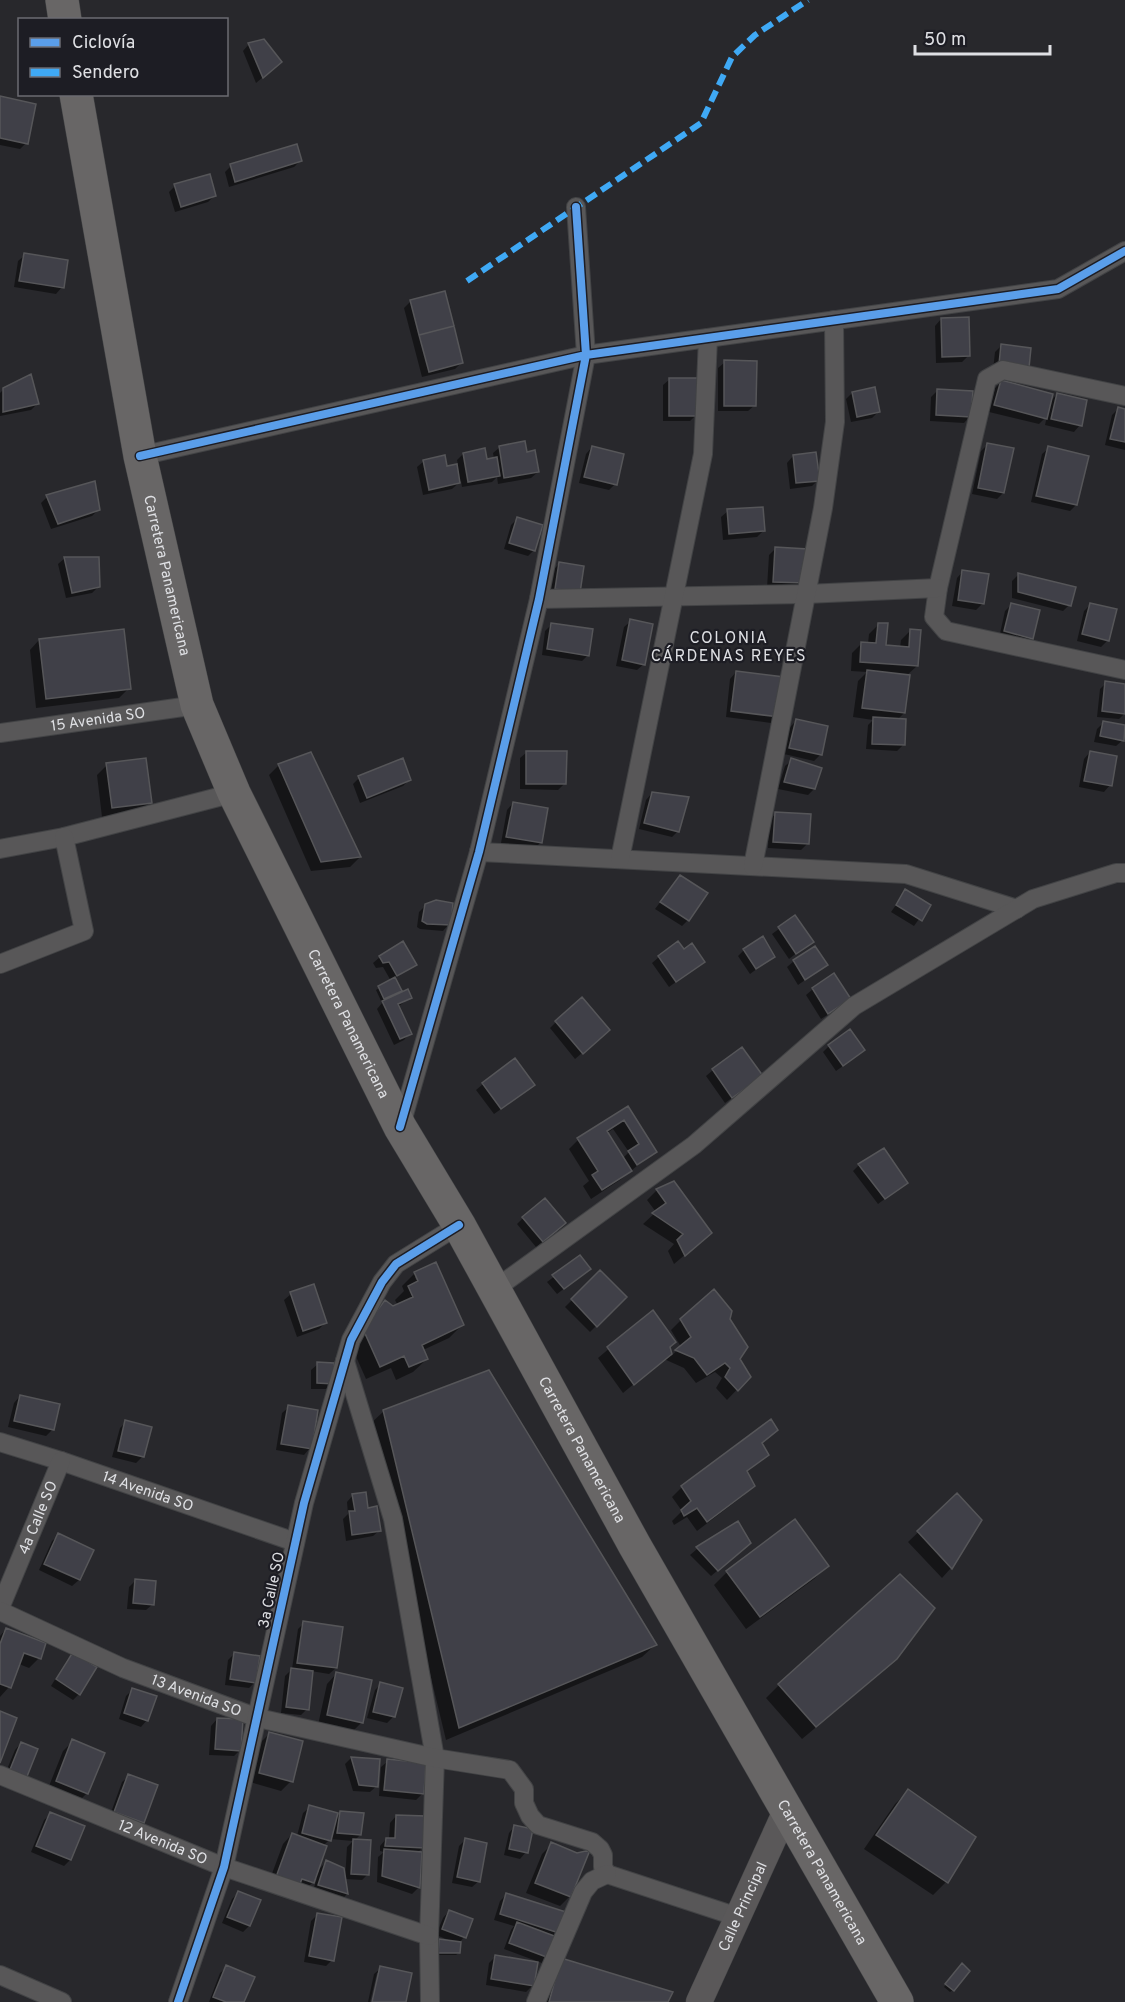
<svg xmlns="http://www.w3.org/2000/svg" width="1125" height="2002" font-family="Overpass,sans-serif">
<style>
.shadow{fill:#0007;fill-rule:evenodd}
.building{fill:#404048;stroke:#565659;stroke-width:1.5}
.lines{fill:none;stroke-linecap:round;stroke-linejoin:round}
.street-casing{stroke:#424345;stroke-width:20}
.secondary-casing{stroke:#424345;stroke-width:27}
.highway-casing{stroke:#424345;stroke-width:34}
.street{stroke:#585758;stroke-width:18}
.secondary{stroke:#5a5859;stroke-width:26}
.highway{stroke:#686666;stroke-width:33}
.quiet{stroke:#3fa9f5;stroke-width:6;stroke-dasharray:12 6;stroke-linecap:butt}
.cycleway-casing{stroke:#1d1d24;stroke-width:11}
.cycleway{stroke:#5a9eea;stroke-width:8}
.labels{text-anchor:middle;stroke-width:4.5;stroke-linejoin:round;paint-order:stroke}
.street-label{font-size:15px;fill:#dfe0e4;stroke:#1d1d24}
.neighbourhood-label{font-size:16px;letter-spacing:1.5px;fill:#dfe0e4;stroke:#1d1d24}
</style>
<rect width="100%" height="100%" fill="#28282c"/>
<path class="shadow" d="M249,44L274,68L256,83L243,51Z
M0,98L26,143L20,149L0,145Z
M300,161L294,167L229,187L225,172L231,166Z
M175,186L214,196L208,202L175,212L169,192Z
M25,255L62,287L56,294L14,287L18,261Z
M411,301L462,362L455,369L422,377L404,308Z
M941,319L969,355L962,362L936,363L935,326Z
M1002,345L1029,349L993,370L995,352Z
M725,362L755,405L748,411H718V368Z
M670,379L696,415L690,421H663V385Z
M1001,382L1050,402L1057,394L1080,425L1074,432L1045,425L1047,416L1039,424L989,412L995,388Z
M4,389L37,404L31,410L0,416V393Z
M938,390L970,416L964,423L930,421L931,397Z
M852,393L878,412L872,418L851,422L846,399Z
M1118,409L1125,410V450L1105,445L1112,415Z
M987,445L1003,493L997,499L972,494L981,451Z
M500,447L526,453L538,472L531,478L498,484L497,477L492,482L462,487L461,481L452,489L423,495L417,467L424,461L446,468L458,465L457,460L463,454L486,461L494,459L493,453Z
M592,447L615,484L609,490L579,483L586,454Z
M1049,448L1076,505L1070,511L1031,502L1042,454Z
M793,456L818,480L812,486L790,489L787,463Z
M47,497L98,510L92,516L51,529L41,503Z
M728,511L763,531L757,537L723,540L721,517Z
M517,519L534,550L528,556L504,549L511,525Z
M775,549L806,551L798,589L767,588L769,555Z
M65,558L98,587L92,593L66,598L58,564Z
M560,563L578,592L549,595L553,570Z
M963,571L983,603L976,610L952,606L957,578Z
M1018,575L1069,605L1063,611L1012,598V581Z
M1091,604L1108,640L1101,647L1077,641L1084,611Z
M1011,605L1032,638L1025,644L999,638L1005,611Z
M631,621L644,664L637,670L616,666L624,627Z
M552,624L588,655L582,661L542,655L545,631Z
M879,624L884,647L900,648L901,640L911,630L917,666L906,676L904,713L897,720L903,745L897,751L866,749L868,725L873,720L853,717L858,681L867,672L851,671L852,653L862,643L868,644L869,634Z
M39,640L129,688L119,698L36,708L30,650Z
M736,672L778,716L771,723L726,717L730,679Z
M1106,683L1125,685V713L1119,719L1097,717L1100,689Z
M796,721L820,755L814,761L784,754L790,727Z
M1103,723L1125,727L1123,740L1116,746L1094,742L1097,729Z
M527,752L565,783L558,790L520,789V758Z
M1090,752L1110,785L1104,792L1079,787L1084,759Z
M792,760L814,789L808,795L778,789L785,766Z
M107,765L150,802L140,812L102,817L97,775Z
M279,765L360,857L350,867L311,871L269,775Z
M359,778L410,779L403,786L360,803L353,784Z
M652,793L678,831L672,837L639,829L646,800Z
M513,803L540,843L534,849L501,843L507,810Z
M776,814L808,843L801,850L768,848L769,820Z
M680,876L688,920L682,926L655,909Z
M906,891L929,905L914,926L891,912Z
M426,905L449,924L443,931L420,929L417,927L419,912Z
M795,917L812,941L789,959L772,934Z
M815,948L826,965L798,985L787,967L794,961Z
M744,950L774,956L750,974L738,956Z
M683,951L703,962L669,987L652,963L659,957Z
M380,957L415,964L394,979L400,991L394,997H410L398,1007L410,1033L404,1040L394,1045L377,1009L382,1003L376,990L391,981L383,967L376,968L373,963Z
M813,989L843,1005L821,1019L806,995Z
M556,1022L602,1036L575,1059L550,1028Z
M829,1046L857,1056L836,1071L823,1052Z
M713,1070L754,1082L725,1103L706,1076Z
M483,1084L527,1091L494,1114L476,1090Z
M628,1108L655,1151L620,1180L591,1199L583,1186L589,1181L569,1149L578,1140ZM613,1129L629,1152L623,1158L607,1133Z
M859,1165L906,1183L878,1204L853,1171Z
M657,1190L700,1242L674,1264L668,1251L674,1244L643,1224L656,1212L647,1200Z
M523,1218L558,1229L536,1247L517,1224Z
M580,1257L582,1275L557,1294L547,1282Z
M600,1272L625,1297L590,1332L565,1307Z
M415,1273L462,1325L449,1338L423,1350L427,1359L413,1372L396,1380L391,1368L366,1379L350,1343L372,1315L385,1302L393,1308L398,1306L395,1300L404,1291L402,1286ZM415,1277H418L420,1288Z
M291,1294L325,1323L319,1329L297,1337L284,1300Z
M652,1312L671,1356L681,1347L671,1330L681,1320H728L738,1359L749,1377L727,1400L716,1388L722,1378L715,1372L696,1383L684,1368L664,1359L623,1393L598,1358Z
M318,1364L332,1383L326,1389H311V1370Z
M20,1396L52,1430L46,1436L8,1427L14,1403Z
M289,1407L310,1448L304,1455L276,1450L282,1413Z
M384,1411L656,1644L642,1657L446,1740L370,1424Z
M771,1421L776,1430L761,1444L767,1455L746,1473L753,1486L743,1496L697,1531L687,1517L674,1525L672,1521L682,1511L672,1497L682,1487Z
M126,1422L150,1428L142,1457L136,1463L112,1457L120,1428Z
M353,1495L367,1510L380,1530L373,1536L346,1541L343,1519L348,1514L347,1502Z
M957,1495L951,1568L942,1578L908,1542Z
M737,1523L743,1549L711,1576L690,1555L697,1549Z
M59,1535L92,1551L79,1580L72,1586L39,1570L52,1541Z
M827,1566L814,1579L746,1629L714,1585L727,1572Z
M135,1581L153,1604L146,1610L127,1609L129,1587Z
M304,1623L336,1668L329,1674L311,1671L307,1709L301,1715L281,1713L285,1676L292,1669L298,1629Z
M6,1629L39,1658L29,1668L19,1664L9,1687L0,1697V1636Z
M73,1654L79,1694L73,1700L51,1686L67,1660Z
M234,1654L255,1682L249,1688L225,1685L228,1660Z
M882,1672L802,1739L766,1698L779,1685Z
M336,1674L362,1722L352,1732L318,1725L327,1684Z
M381,1684L401,1689L393,1717L387,1723L367,1718L375,1690Z
M132,1690L147,1720L141,1727L119,1719L126,1696Z
M217,1719L240,1750L234,1756L209,1755L211,1726Z
M269,1734L291,1781L281,1791L250,1782L260,1743Z
M73,1741L87,1793L77,1803L47,1791L63,1751Z
M21,1743L19,1785L3,1779L15,1750Z
M351,1758L379,1784L370,1792L353,1791L345,1764Z
M388,1761L422,1794L416,1800L379,1796L381,1767Z
M129,1776L142,1822L136,1829L109,1818L122,1782Z
M908,1791L974,1838L946,1882L933,1895L864,1849L895,1804Z
M310,1807L338,1815L341,1812L360,1835L354,1841L368,1874L362,1880L345,1879L347,1847L353,1841L330,1839L323,1846L317,1871L326,1862L342,1869L347,1894L341,1900L313,1891L317,1878L303,1892L267,1887L283,1844L292,1834L297,1836L303,1813Z
M51,1814L70,1860L64,1866L31,1852L44,1820Z
M396,1816L423,1847L417,1853L419,1887L412,1894L377,1882L378,1857L384,1852L380,1851V1846L386,1839H389L390,1823Z
M515,1826L526,1852L520,1859L504,1855L509,1833Z
M465,1840L479,1881L472,1887L452,1883L459,1846Z
M552,1844L570,1896L560,1906L526,1893L542,1854Z
M238,1893L249,1926L243,1932L222,1923L232,1899Z
M506,1895L558,1932L553,1937L548,1957L542,1963L504,1949L511,1930L514,1926L494,1920L500,1901Z
M449,1911L471,1920L464,1937L459,1943V1953L456,1955H436L437,1943L440,1941H451L436,1935L443,1918Z
M317,1915L332,1960L326,1966L304,1962L311,1921Z
M495,1957L533,1985L526,1992L486,1985L489,1963Z
M227,1967L242,2002H209L220,1973Z
M381,1968L404,2002H374L380,1973H377L370,2002H368L374,1974Z
M959,1968L953,1990L950,1992L944,1987Z
M549,1973L666,2002H540Z"/>
<path class="building" d="M264,39L282,62L263,78L248,43Z
M0,96L36,104L28,144L0,138Z
M297,144L302,161L235,182L230,164Z
M210,174L216,196L181,207L174,184Z
M24,253L68,260L64,288L19,281Z
M445,291L454,326L419,335L410,300Z
M969,317L970,356L942,357L941,318Z
M454,326L463,363L429,372L419,335Z
M1001,344L1031,348L1029,368L999,364Z
M724,360L757,361L756,406H724Z
M31,374L39,404L3,412V388Z
M669,378H698L697,416H669Z
M1001,380L1053,394L1047,419L994,405Z
M875,387L880,412L857,417L852,392Z
M937,389L973,391L971,417L936,415Z
M1057,393L1087,400L1082,426L1051,419Z
M1118,407L1125,409V442L1110,439Z
M525,441L527,452L535,450L539,472L504,478L499,446Z
M987,443L1014,448L1004,493L978,488Z
M592,446L624,454L617,485L584,477Z
M1048,446L1089,456L1077,505L1036,496Z
M485,448L487,459L497,457L500,476L468,482L463,453Z
M816,452L820,481L796,483L793,455Z
M445,455L447,466L457,464L460,483L429,490L423,460Z
M95,481L100,510L58,524L46,495Z
M763,507L765,531L729,534L727,509Z
M517,517L543,525L535,551L509,543Z
M775,547L808,549L806,583L773,582Z
M64,557H99L100,587L72,593Z
M559,562L584,566L580,593L555,589Z
M962,570L989,574L984,604L958,600Z
M1018,573L1076,587L1071,606L1018,592Z
M1011,603L1040,610L1033,639L1004,631Z
M1090,603L1117,609L1109,641L1082,634Z
M630,619L653,624L645,665L622,660Z
M551,623L593,629L589,656L547,649Z
M878,623H888L886,645L909,647L910,629L921,630L918,666L860,662L861,642L876,643Z
M124,629L131,689L46,699L39,639Z
M867,670L910,675L905,713L862,708Z
M736,671L784,677L779,717L731,711Z
M1105,681L1125,684V714L1102,711Z
M873,717L906,719L905,745L872,744Z
M796,719L828,726L822,755L789,748Z
M1103,721L1125,725L1124,741L1100,736Z
M526,751H567L566,784H526Z
M1090,751L1117,756L1112,786L1084,781Z
M311,752L361,857L321,862L278,764Z
M146,758L152,803L112,808L106,763Z
M403,758L411,780L367,798L358,776Z
M791,758L822,768L815,789L784,782Z
M652,792L689,797L679,832L644,823Z
M513,802L548,808L542,843L506,837Z
M775,812L811,814L809,844L773,842Z
M680,875L708,893L689,921L660,902Z
M905,889L931,905L922,921L896,905Z
M436,900L453,903L451,925L427,924L422,921L425,904Z
M795,915L814,942L796,954L778,927Z
M763,936L775,957L756,969L743,949Z
M403,941L417,965L397,976L389,962L383,963L379,956Z
M678,941L684,949L692,943L705,962L676,982L658,956Z
M815,946L828,965L805,980L793,960Z
M834,973L851,999L828,1014L812,988Z
M395,977L402,991L384,999L378,986Z
M408,989L412,998L398,1004L412,1034L400,1039L382,1001Z
M582,997L610,1030L583,1054L555,1021Z
M850,1029L865,1050L843,1066L828,1045Z
M742,1047L763,1076L732,1098L712,1069Z
M515,1058L535,1085L501,1109L482,1083Z
M628,1106L657,1152L637,1165L628,1151L639,1144L624,1120L607,1131L632,1171L602,1190L592,1175L598,1171L577,1138Z
M884,1148L908,1183L885,1199L858,1164Z
M674,1181L712,1233L685,1256L677,1240L683,1234L652,1213L666,1203L656,1189Z
M545,1198L566,1223L543,1242L522,1217Z
M580,1255L591,1269L564,1289L552,1275Z
M436,1262L464,1325L422,1345L428,1359L409,1367L404,1356L380,1367L363,1329L385,1300L393,1306L413,1297L408,1286L418,1281L414,1272Z
M600,1270L627,1297L597,1327L571,1299Z
M314,1284L327,1323L303,1331L290,1292Z
M714,1289L732,1311L730,1319L748,1347L740,1359L751,1377L738,1391L725,1377L730,1368L725,1363L707,1375L694,1358L675,1350L691,1337L680,1319Z
M653,1310L676,1342L670,1347L672,1354L634,1385L607,1347Z
M317,1362L334,1363V1384L317,1383Z
M489,1370L657,1645L459,1728L383,1410Z
M20,1395L60,1404L54,1430L14,1421Z
M288,1405L318,1410L312,1449L281,1444Z
M771,1419L778,1430L762,1443L769,1455L747,1471L755,1486L707,1522L697,1508L684,1516L681,1510L691,1501L681,1486Z
M125,1420L152,1427L144,1457L118,1451Z
M366,1492L368,1508L377,1506L381,1531L352,1535L349,1511H355L352,1494Z
M957,1493L982,1520L952,1569L917,1531Z
M795,1519L829,1566L760,1617L726,1571Z
M738,1521L751,1543L718,1571L696,1547Z
M58,1533L94,1550L80,1580L44,1564Z
M900,1574L935,1608L897,1659L816,1727L778,1684Z
M135,1579L156,1581L154,1605L133,1603Z
M303,1621L343,1627L337,1668L297,1663Z
M6,1628L46,1643L41,1659L24,1653L11,1688L0,1684V1644Z
M73,1652L97,1667L80,1695L56,1679Z
M234,1652L260,1656L256,1683L230,1679Z
M291,1668L313,1671L309,1710L286,1707Z
M336,1672L372,1680L363,1723L327,1715Z
M380,1682L403,1688L395,1717L373,1712Z
M132,1688L157,1696L148,1721L124,1713Z
M0,1711L17,1718L0,1763Z
M217,1718L243,1719L241,1751L215,1749Z
M269,1732L303,1741L293,1782L259,1773Z
M72,1739L105,1753L88,1794L56,1781Z
M21,1742L38,1749L26,1779L9,1772Z
M351,1757L380,1759L378,1787L359,1785Z
M387,1759L426,1763L424,1794L384,1790Z
M128,1774L158,1785L144,1823L114,1812Z
M908,1789L976,1837L948,1883L876,1835Z
M309,1805L338,1813L331,1841L302,1833Z
M340,1811L364,1813L361,1835L337,1833Z
M50,1812L85,1826L71,1860L36,1846Z
M396,1815L426,1816L424,1848L385,1846L386,1838H395Z
M514,1825L533,1829L528,1853L509,1849Z
M292,1833L327,1846L314,1883L302,1879L299,1886L276,1877Z
M465,1838L487,1843L480,1882L457,1877Z
M353,1839L371,1840L369,1875L351,1874Z
M551,1842L577,1853L590,1850L571,1897L535,1883Z
M384,1849L422,1852L420,1888L382,1876Z
M326,1860L344,1868L348,1894L318,1885Z
M238,1891L261,1900L250,1926L227,1917Z
M506,1893L566,1912L559,1933L500,1914Z
M449,1910L473,1919L466,1938L442,1929Z
M317,1913L342,1917L334,1961L309,1956Z
M517,1922L557,1937L549,1958L509,1943Z
M439,1939L461,1942L460,1953H438Z
M495,1955L538,1962L534,1986L491,1979Z
M561,1958L673,1992L668,2002H549Z
M962,1963L970,1971L954,1991L945,1984Z
M226,1965L255,1977L244,2002H226L213,1997Z
M380,1966L412,1973L406,2002H372Z"/>
<g class="lines">
<g class="street-casing">
<g id="street">
<path d="M1125,396L1003,370L987,379L938,588L934,617L946,631L1125,670"/>
<path d="M140,456L586,355L1058,289L1125,251"/>
<path d="M539,599L806,594L938,588"/>
<path id="s1" d="M0,733L197,705"/>
<path d="M0,849L64,837L234,793"/>
<path d="M479,852L906,874L1017,909"/>
<path d="M620,859L703,454L708,338"/>
<path d="M753,866L823,508L835,422L834,320"/>
<path d="M0,964L84,931L64,837"/>
<path d="M401,1125L479,852L539,599L586,355L576,207"/>
<path d="M495,1289L694,1145L854,1006L1033,899L1116,873H1125"/>
<path d="M345,1361L393,1519L435,1758L429,1936L430,2002"/>
<path id="s2" d="M0,1442L61,1461L295,1542"/>
<path id="s3" d="M0,1608L61,1461"/>
<path id="s4" d="M0,1611L123,1668L258,1718L435,1758L510,1770L524,1789V1803L530,1816L538,1825L592,1842L600,1849L603,1855V1867L607,1874L738,1917"/>
<path id="s5" d="M0,1775L224,1867L429,1936"/>
<path d="M0,1975L62,2002"/>
<path d="M178,2002L224,1867L304,1503L351,1340L382,1282L396,1264L459,1225"/>
<path d="M536,2002L583,1892L592,1881L607,1874"/>
</g>
</g>
<g class="secondary-casing">
<g id="secondary">
<path id="s6" d="M699,2002L786,1811"/>
</g>
</g>
<g class="highway-casing">
<g id="highway">
<path d="M62,0L65,20"/>
<path id="s7" d="M76,94L140,456L197,705L234,793L400,1127L459,1225L635,1546L897,2002"/>
</g>
</g>
<use href="#street" class="street"/>
<use href="#secondary" class="secondary"/>
<use href="#highway" class="highway"/>
<path class="quiet" d="M467,281L701,123L732,57L755,35L808,0"/>
<g class="cycleway-casing">
<path id="cycleway" d="M140,456L586,355L1058,289L1125,251
M400,1127L479,852L539,599L586,355L576,207
M178,2002L224,1867L304,1503L351,1340L382,1282L396,1264L459,1225"/>
</g>
<use href="#cycleway" class="cycleway"/>
</g>
<g class="labels">
<g class="street-label">
<text dy="5" stroke="none"><textPath href="#s7" startOffset="490">Carretera Panamericana</textPath></text>
<text dy="5" stroke="none"><textPath href="#s1" startOffset="99">15 Avenida SO</textPath></text>
<text dy="5" stroke="none"><textPath href="#s7" startOffset="976">Carretera Panamericana</textPath></text>
<text dy="5" stroke="none"><textPath href="#s7" startOffset="1462">Carretera Panamericana</textPath></text>
<text dy="5" stroke="none"><textPath href="#s2" startOffset="156">14 Avenida SO</textPath></text>
<text dy="5" stroke="none"><textPath href="#s3" startOffset="98">4a Calle SO</textPath></text>
<text transform="translate(271 1590) rotate(-78)" y="5">3a Calle SO</text>
<text dy="5" stroke="none"><textPath href="#s4" startOffset="214">13 Avenida SO</textPath></text>
<text dy="5" stroke="none"><textPath href="#s5" startOffset="176">12 Avenida SO</textPath></text>
<text dy="5" stroke="none"><textPath href="#s7" startOffset="1948">Carretera Panamericana</textPath></text>
<text dy="5" stroke="none"><textPath href="#s6" startOffset="105">Calle Principal</textPath></text>
</g>
<g class="neighbourhood-label">
<text x="729" y="643">COLONIA<tspan x="729" dy="18">CÁRDENAS REYES</tspan></text>
</g>
</g>
<rect x="18" y="18" width="210" height="78" fill="#1d1d24" stroke="#6b6b71" stroke-width="1.5"/>
<rect x="30" y="38" width="30" height="9" fill="#5a9eea" stroke="#6b6b71" stroke-width="1.5"/>
<text x="72" y="48" font-size="18" fill="#dfe0e4">Ciclovía</text>
<rect x="30" y="68" width="30" height="9" fill="#3fa9f5" stroke="#6b6b71" stroke-width="1.5"/>
<text x="72" y="78" font-size="18" fill="#dfe0e4">Sendero</text>
<path d="M915 45v9h135v-9" fill="none" stroke="#dfe0e4" stroke-width="3"/>
<text x="924" y="45" font-size="18" fill="#dfe0e4" stroke="#1d1d24" stroke-width="4.5" paint-order="stroke">50 m</text>
</svg>
